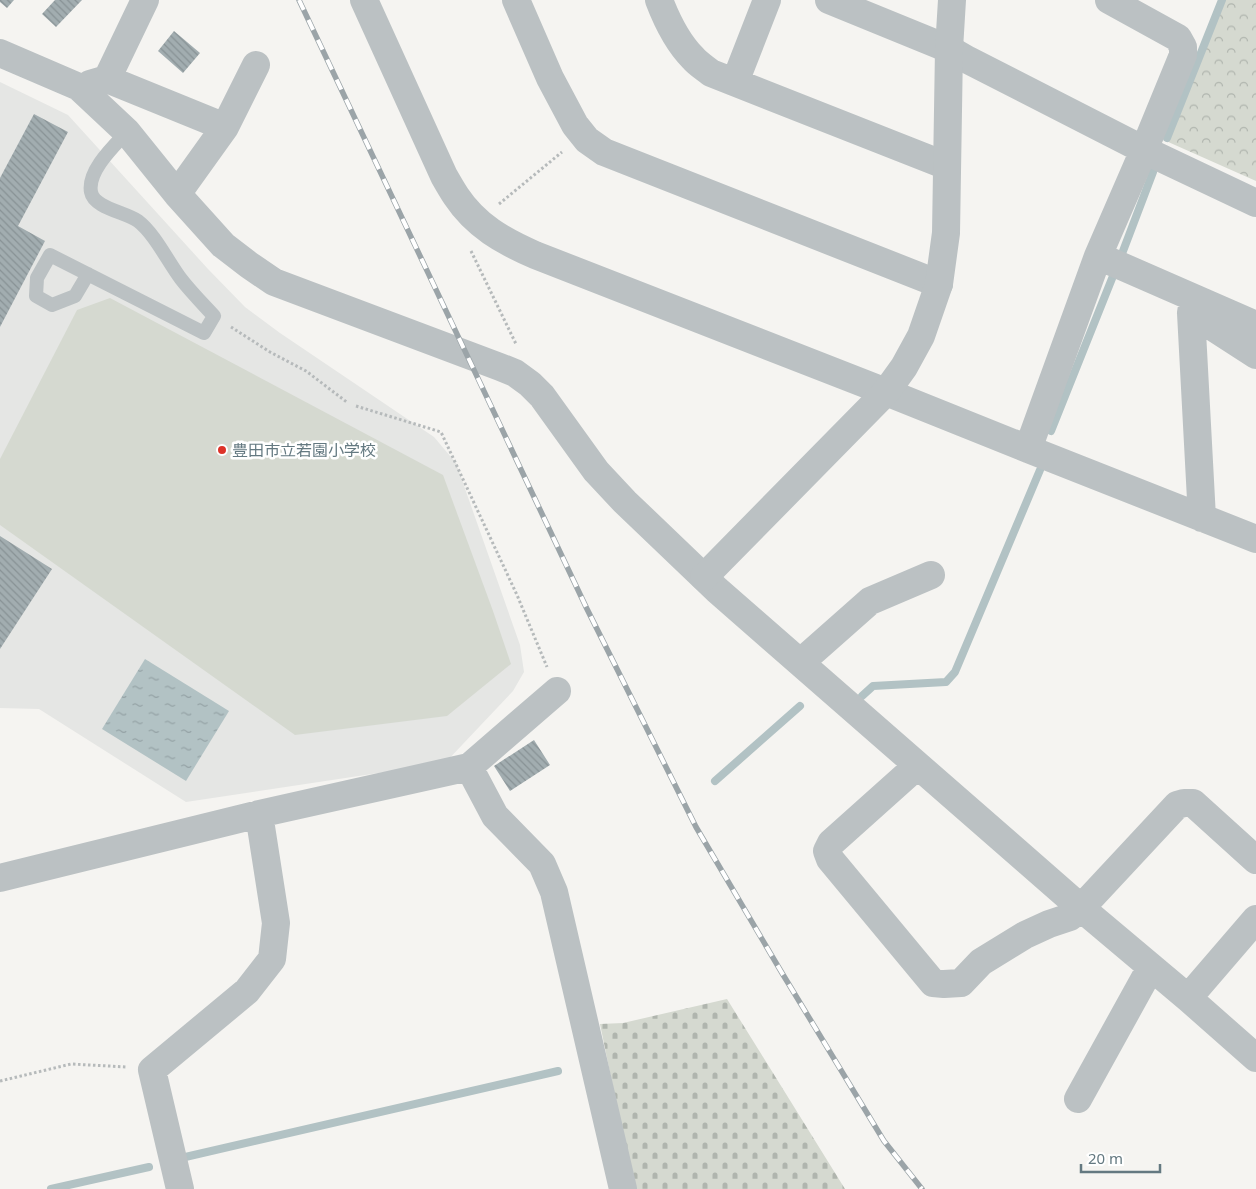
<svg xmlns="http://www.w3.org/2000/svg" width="1256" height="1189" font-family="'Noto Sans','Noto Sans JP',sans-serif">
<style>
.built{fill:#e5e6e4}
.grass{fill:#d5d9d0}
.forest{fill:url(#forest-crowns)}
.cemetery{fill:url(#cemetery-stones)}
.water{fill:url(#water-ripples)}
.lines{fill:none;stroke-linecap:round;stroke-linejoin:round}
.stream{stroke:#b2c2c4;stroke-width:8}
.building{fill:url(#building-back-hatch)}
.path{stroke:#b6babb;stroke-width:3;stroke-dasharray:2.5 2.5;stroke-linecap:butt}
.service{stroke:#bbc1c3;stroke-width:14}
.minor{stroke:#bbc1c3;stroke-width:28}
.tertiary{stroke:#bbc1c3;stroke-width:28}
.rail-casing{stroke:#9ba4a8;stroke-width:5.5}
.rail{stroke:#fff;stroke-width:4;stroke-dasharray:11;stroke-linecap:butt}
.poi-dot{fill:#dd3328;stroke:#fff;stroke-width:2}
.labels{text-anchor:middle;stroke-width:5;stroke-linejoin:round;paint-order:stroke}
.poi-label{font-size:16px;fill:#647981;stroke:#fff;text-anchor:start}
</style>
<defs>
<pattern id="forest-crowns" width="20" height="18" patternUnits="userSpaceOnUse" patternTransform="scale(1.25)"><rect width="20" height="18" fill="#d5d9d0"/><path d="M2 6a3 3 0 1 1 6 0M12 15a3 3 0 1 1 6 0" fill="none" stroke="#b0b5ae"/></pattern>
<pattern id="cemetery-stones" width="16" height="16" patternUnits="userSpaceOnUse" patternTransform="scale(1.25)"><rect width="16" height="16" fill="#d5d9d0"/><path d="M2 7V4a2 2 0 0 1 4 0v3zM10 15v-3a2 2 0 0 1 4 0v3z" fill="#b0b5ae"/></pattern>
<pattern id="water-ripples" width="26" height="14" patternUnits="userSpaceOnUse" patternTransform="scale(1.25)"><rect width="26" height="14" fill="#b2c2c4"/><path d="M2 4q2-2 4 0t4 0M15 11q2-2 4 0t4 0" fill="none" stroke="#94a2a5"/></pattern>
<pattern id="building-back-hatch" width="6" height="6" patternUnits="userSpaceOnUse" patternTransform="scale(1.25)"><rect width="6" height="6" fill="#a2adb0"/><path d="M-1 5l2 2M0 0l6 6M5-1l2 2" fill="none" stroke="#889295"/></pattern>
</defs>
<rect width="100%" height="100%" fill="#f5f4f1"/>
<path class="built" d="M0,82L68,115L208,269L245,307L280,333L434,437L456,463L520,645L524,672L513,691L445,763L186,802L39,709L0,708Z"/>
<path class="grass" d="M110,298L443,475L493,611L511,664L447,716L295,735L0,525V459L77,310Z"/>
<path class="forest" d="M1225,0H1256V181L1166,141Z"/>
<path class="cemetery" d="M727,999L845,1189H634L600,1024L623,1023Z"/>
<path class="water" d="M145,659L229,711L186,781L102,729Z"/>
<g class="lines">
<path class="stream" d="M1167,138L1222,0
M1120,259L1153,172
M1051,431L1115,271
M862,696L873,686L946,682L955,672L1040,470
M715,781L800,706
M181,1158L558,1071
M51,1189L149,1167"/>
</g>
<path class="building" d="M0,0H14L7,8L0,2Z
M55,0H82L56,27L42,14Z
M174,31L200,53L183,73L158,51Z
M34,114L68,132L18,226L45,241L0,327V178Z
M0,536L52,569L0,649Z
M534,740L550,765L510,791L494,766Z"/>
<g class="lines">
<path class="path" d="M499,204L562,152
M471,251L516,344
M231,327L270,352L306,371L348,403
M356,406L441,432L517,595L547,667
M0,1081L71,1064L127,1067"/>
<path class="service" d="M88,274L75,296L52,305L36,296L37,278L50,255L204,333L214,316C203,304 191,292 181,279C168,262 155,234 138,221C125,212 94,208 91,192C87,171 114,146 127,132"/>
<path class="minor" d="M364,0L444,176C448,183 452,190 456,196C476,226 503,241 535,255L886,392L1028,449L1256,539
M516,0L550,78L575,125L587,140L604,152L939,284
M659,0C667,21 677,42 693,58C698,64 705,68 711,73L947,166
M829,0L949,49L968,60L1144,150L1256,203
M0,53L79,87L127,132L177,194L223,245L249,265L274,282L500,367L515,373L530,384L542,396L596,471L625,502L717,590L1081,908L1188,998L1256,1058
M107,79L225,127
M735,82L767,0
M90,84L107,79L145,0
M177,194L225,127L256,65
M1098,256L1256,325
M1193,300L1191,313L1256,355
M1191,313L1202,518
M1028,449L1098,256L1144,150L1183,55V47L1178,38L1109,0
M801,662L870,601L931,575
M917,766L831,843L827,851L830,859L933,983L944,984L961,983L981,962L1025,935L1049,924L1070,917L1081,908L1177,805L1184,803H1193L1256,860
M469,767L495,816L542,864L554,892L623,1189
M0,878L259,814L469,767L557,691
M1188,998L1256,919
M1078,1099L1151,967
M180,1189L152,1070L247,991L272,959L276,923L259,814"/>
<path class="tertiary" d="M704,577L886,392L904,367L921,336L939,284L946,233L949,49L952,0"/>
<g class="rail-casing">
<path id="rail" d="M299,0L587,609L696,827L782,973L884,1141L922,1189"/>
</g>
<use href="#rail" class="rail"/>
</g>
<circle class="poi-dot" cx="222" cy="450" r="5"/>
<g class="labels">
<g class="poi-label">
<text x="232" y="456">豊田市立若園小学校</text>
</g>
</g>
<path d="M1081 1164v8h79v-8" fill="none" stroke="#647981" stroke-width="2.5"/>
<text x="1088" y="1164" font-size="15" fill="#647981" stroke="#ffffff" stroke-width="4" paint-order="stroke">20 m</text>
</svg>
